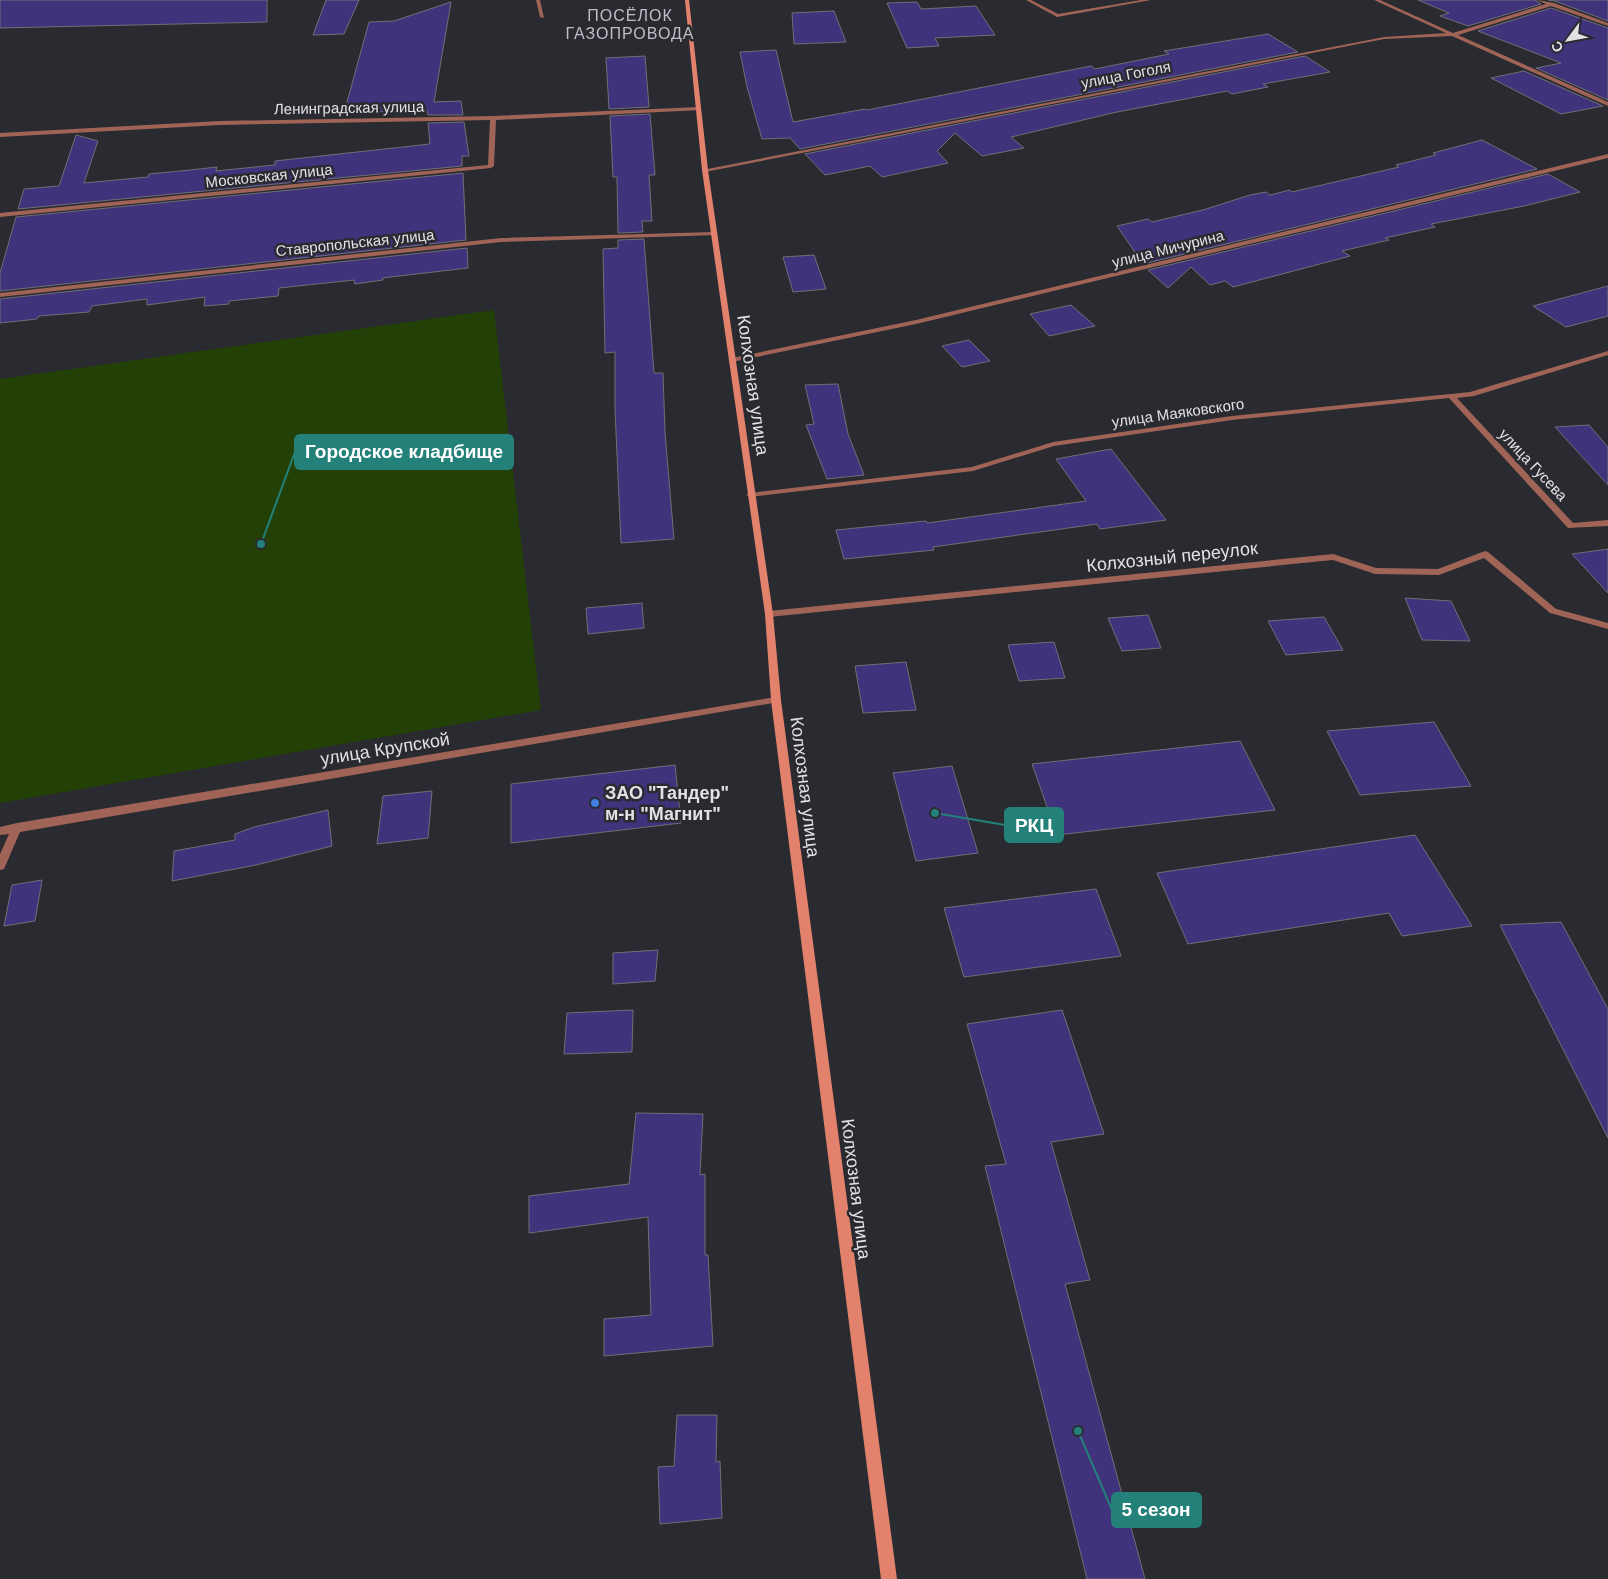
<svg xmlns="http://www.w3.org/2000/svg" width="1608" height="1579" font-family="Helvetica,sans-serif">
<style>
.green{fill:#234107}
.building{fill:#41327c;stroke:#6f6f77}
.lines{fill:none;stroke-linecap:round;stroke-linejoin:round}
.lane{fill:#a06456;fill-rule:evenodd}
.street{fill:#a06456;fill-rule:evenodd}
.secondary{fill:#e2826d;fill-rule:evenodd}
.shop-dot{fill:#3f7fe0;stroke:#2a2a31;stroke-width:2}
.labels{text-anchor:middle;stroke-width:5;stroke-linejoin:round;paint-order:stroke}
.far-street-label{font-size:15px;fill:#e1e1e6;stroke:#2a2a31}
.far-neighbourhood-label{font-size:16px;letter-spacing:1px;fill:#bebec7;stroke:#2a2a31}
.street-label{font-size:18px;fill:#e1e1e6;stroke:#2a2a31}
.poi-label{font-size:18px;font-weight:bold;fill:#e1e1e6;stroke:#2a2a31;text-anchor:start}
.leader{fill:none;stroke:#24817a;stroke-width:2}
.callout-dot{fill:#24817a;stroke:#2a2a31;stroke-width:2}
.callout{fill:#24817a;stroke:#24817a;stroke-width:2}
.callout-label{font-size:19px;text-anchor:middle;font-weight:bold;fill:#fff}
</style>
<rect width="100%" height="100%" fill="#2a2a31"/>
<path class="green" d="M494,310L541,710L0,803V379Z"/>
<path class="building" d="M0,0H267V22L0,28Z
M326,0H359L344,34L313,35Z
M1418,0H1535L1541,4L1468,26L1440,16L1449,13Z
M1548,0H1608V21L1555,1Z
M451,2L434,102L461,101L463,115H428L427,110L344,113L369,22L394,21Z
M917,2L921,9L976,6L995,35L935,38L939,46L907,48L887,3Z
M1551,8L1608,28V100L1536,68L1561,63L1478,31Z
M834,11L846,42L794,44L792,13Z
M1268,34L1298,52L800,149L790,138L762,139L747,87L740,52L776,50L793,122L865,109L867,110L1091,66L1095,69L1169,54L1164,51Z
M645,56L649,107L609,109L606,58Z
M1305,56L1330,72L1263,84L1268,87L1232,94L1227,91L1117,112L1011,137L1024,148L982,156L955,133L937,151L948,163L882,177L870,166L825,175L805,154Z
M1524,71L1603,106L1561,114L1491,78Z
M650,114L655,175H649L652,221H642L643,232L618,233L617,177H613L610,116Z
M464,122L469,156H462V166L18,209L24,189L59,186L76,135L98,141L84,183L148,177L149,174L190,170L217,167L216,171L275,165V161L430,144L428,123Z
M1482,140L1537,169L1143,264L1117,226L1148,219L1152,222L1203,210L1250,195L1266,192L1270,195L1290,190L1292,192L1399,167L1396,165L1436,155L1433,153Z
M463,173L466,240L0,291V273L16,217Z
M1548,174L1580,192L1524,206L1431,224L1435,227L1385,238L1389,240L1342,251L1350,256L1233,287L1225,281L1210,285L1191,267L1168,288L1148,270Z
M644,239L654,373H663L665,432L674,539L621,543L615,410V352L605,353L603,249L618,248V240Z
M467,248L468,268L382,278L383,280L355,284L354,280L279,288L278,296L229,301V304L204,306L205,297L147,305V299L92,306L89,312L39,316L37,319L0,323V299Z
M814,255L826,289L793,292L783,257Z
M1608,286V316L1566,327L1533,306Z
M1071,305L1095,326L1049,336L1030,314Z
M969,340L990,361L962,367L942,346Z
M838,384L848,434L864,475L827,479L806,425L814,424L805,385Z
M1589,425L1608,447V485L1555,427Z
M1111,449L1166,520L1100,529L1097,524L933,547L934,550L844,559L836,530L926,521L927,523L1086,501L1056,459Z
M1608,549V593L1572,554Z
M1405,598L1451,601L1470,641L1422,640Z
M642,603L644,628L588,634L586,608Z
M1148,615L1161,648L1122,651L1108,618Z
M1324,617L1343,650L1286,655L1268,621Z
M1054,642L1065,678L1019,681L1008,645Z
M906,662L916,710L863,713L855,666Z
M1434,722L1471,786L1360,795L1327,731Z
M1240,741L1275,810L1057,835L1032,764Z
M675,765L681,823L511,843V784Z
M952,766L978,853L916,861L893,773Z
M432,791L428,838L377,844L383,796Z
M328,810L332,846L256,865L172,881L174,851L235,840V834L254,827Z
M1415,835L1472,926L1402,936L1389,913L1188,944L1157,873Z
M42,880L35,921L4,926L12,885Z
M1096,889L1121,956L964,977L944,908Z
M1561,922L1608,1009V1138L1500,925Z
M658,950L655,981L613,984V953Z
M633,1010L632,1052L564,1054L567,1013Z
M1062,1010L1104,1134L1051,1142L1090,1280L1065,1284L1145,1579H1087L985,1166L1006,1164L967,1024Z
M636,1113L703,1114L700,1175L705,1174V1255H708L713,1346L604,1356V1319L651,1315L648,1217L529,1233V1196L629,1184Z
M677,1415H717L716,1462L720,1461L722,1518L660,1524L658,1467L674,1466Z"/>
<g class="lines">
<path class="lane" d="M536,0H540L544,18L540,17Z
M1026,0H1031L1058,14L1141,0H1151L1057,17Z
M1553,608L1608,623V629L1550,613L1549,611L1550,609Z"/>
<path class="street" d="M1374,0H1380L1453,33L1546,4L1537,0L1554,3L1608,23V26L1551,6L1458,35L1608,102V106L1452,36L1384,39L705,172L702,170L1384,37L1446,33Z
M699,107L701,108V110L496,120L494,166L491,168L0,217V213L488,165L490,120L220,125L0,137V133L220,121L493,116Z
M1608,154V158L916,324L732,362L728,360L732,358L916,320Z
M714,232L717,234L716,235L501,242L0,297V293L501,238Z
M1608,351V355L1474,396L1457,398L1573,523L1608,520V526L1568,528L1449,398L1232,420L1054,446L973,471L750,497L746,495L750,493L972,467L1053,442L1232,416L1470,392Z
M1485,551L1488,552L1556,609L1557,611L1556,613H1550L1484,558L1439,575L1375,574L1333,560L769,617L765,614L769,611L1333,554L1376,568L1438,569Z
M776,697L779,698L781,700L779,702L20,832L4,869L0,870V854L9,834L0,835V827L17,823Z"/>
<path class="secondary" d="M685,0H689L708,170L773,614L781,700L897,1579H881L771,700L765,614L702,170Z"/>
</g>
<circle class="shop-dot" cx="595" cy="803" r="5"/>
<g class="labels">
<g class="far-street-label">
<text transform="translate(1126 75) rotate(-11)" y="5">улица Гоголя</text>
<text transform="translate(349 108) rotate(-1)" y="5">Ленинградская улица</text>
<text transform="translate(269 176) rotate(-6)" y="5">Московская улица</text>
<text transform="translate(355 243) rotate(-6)" y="5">Ставропольская улица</text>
<text transform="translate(1168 249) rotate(-14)" y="5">улица Мичурина</text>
<text transform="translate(1178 413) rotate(-8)" y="5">улица Маяковского</text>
<text transform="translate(1533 465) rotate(47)" y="5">улица Гусева</text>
</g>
<g class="far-neighbourhood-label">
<text x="630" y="21">ПОСЁЛОК<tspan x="630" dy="18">ГАЗОПРОВОДА</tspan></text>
</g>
<g class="street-label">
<text transform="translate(753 385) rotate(82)" y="6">Колхозная улица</text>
<text transform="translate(1172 557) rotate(-6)" y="6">Колхозный переулок</text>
<text transform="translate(385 749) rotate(-9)" y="6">улица Крупской</text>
<text transform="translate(805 787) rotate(83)" y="6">Колхозная улица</text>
<text transform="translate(856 1189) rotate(83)" y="6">Колхозная улица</text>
</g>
<g class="poi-label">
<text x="605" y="799">ЗАО "Тандер"<tspan x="605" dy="21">м-н "Магнит"</tspan></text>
</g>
</g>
<path class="leader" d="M261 544L295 452M935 813L1005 825M1078 1431L1112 1510"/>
<g class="callout-dot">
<circle cx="261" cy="544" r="5"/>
<circle cx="935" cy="813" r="5"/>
<circle cx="1078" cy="1431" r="5"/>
</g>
<g class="callout">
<rect x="295" y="435" width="218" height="34" rx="5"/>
<rect x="1005" y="808" width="58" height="34" rx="5"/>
<rect x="1112" y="1493" width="89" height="34" rx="5"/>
</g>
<g class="callout-label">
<text x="404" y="458">Городское кладбище</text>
<text x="1034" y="832">РКЦ</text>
<text x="1156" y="1516">5 сезон</text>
</g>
<g transform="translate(1568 40) rotate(238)" stroke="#2a2a31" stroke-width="4" paint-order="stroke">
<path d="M0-4L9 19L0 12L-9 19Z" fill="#e1e1e6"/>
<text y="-8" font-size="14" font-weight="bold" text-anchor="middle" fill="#e1e1e6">С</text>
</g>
</svg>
